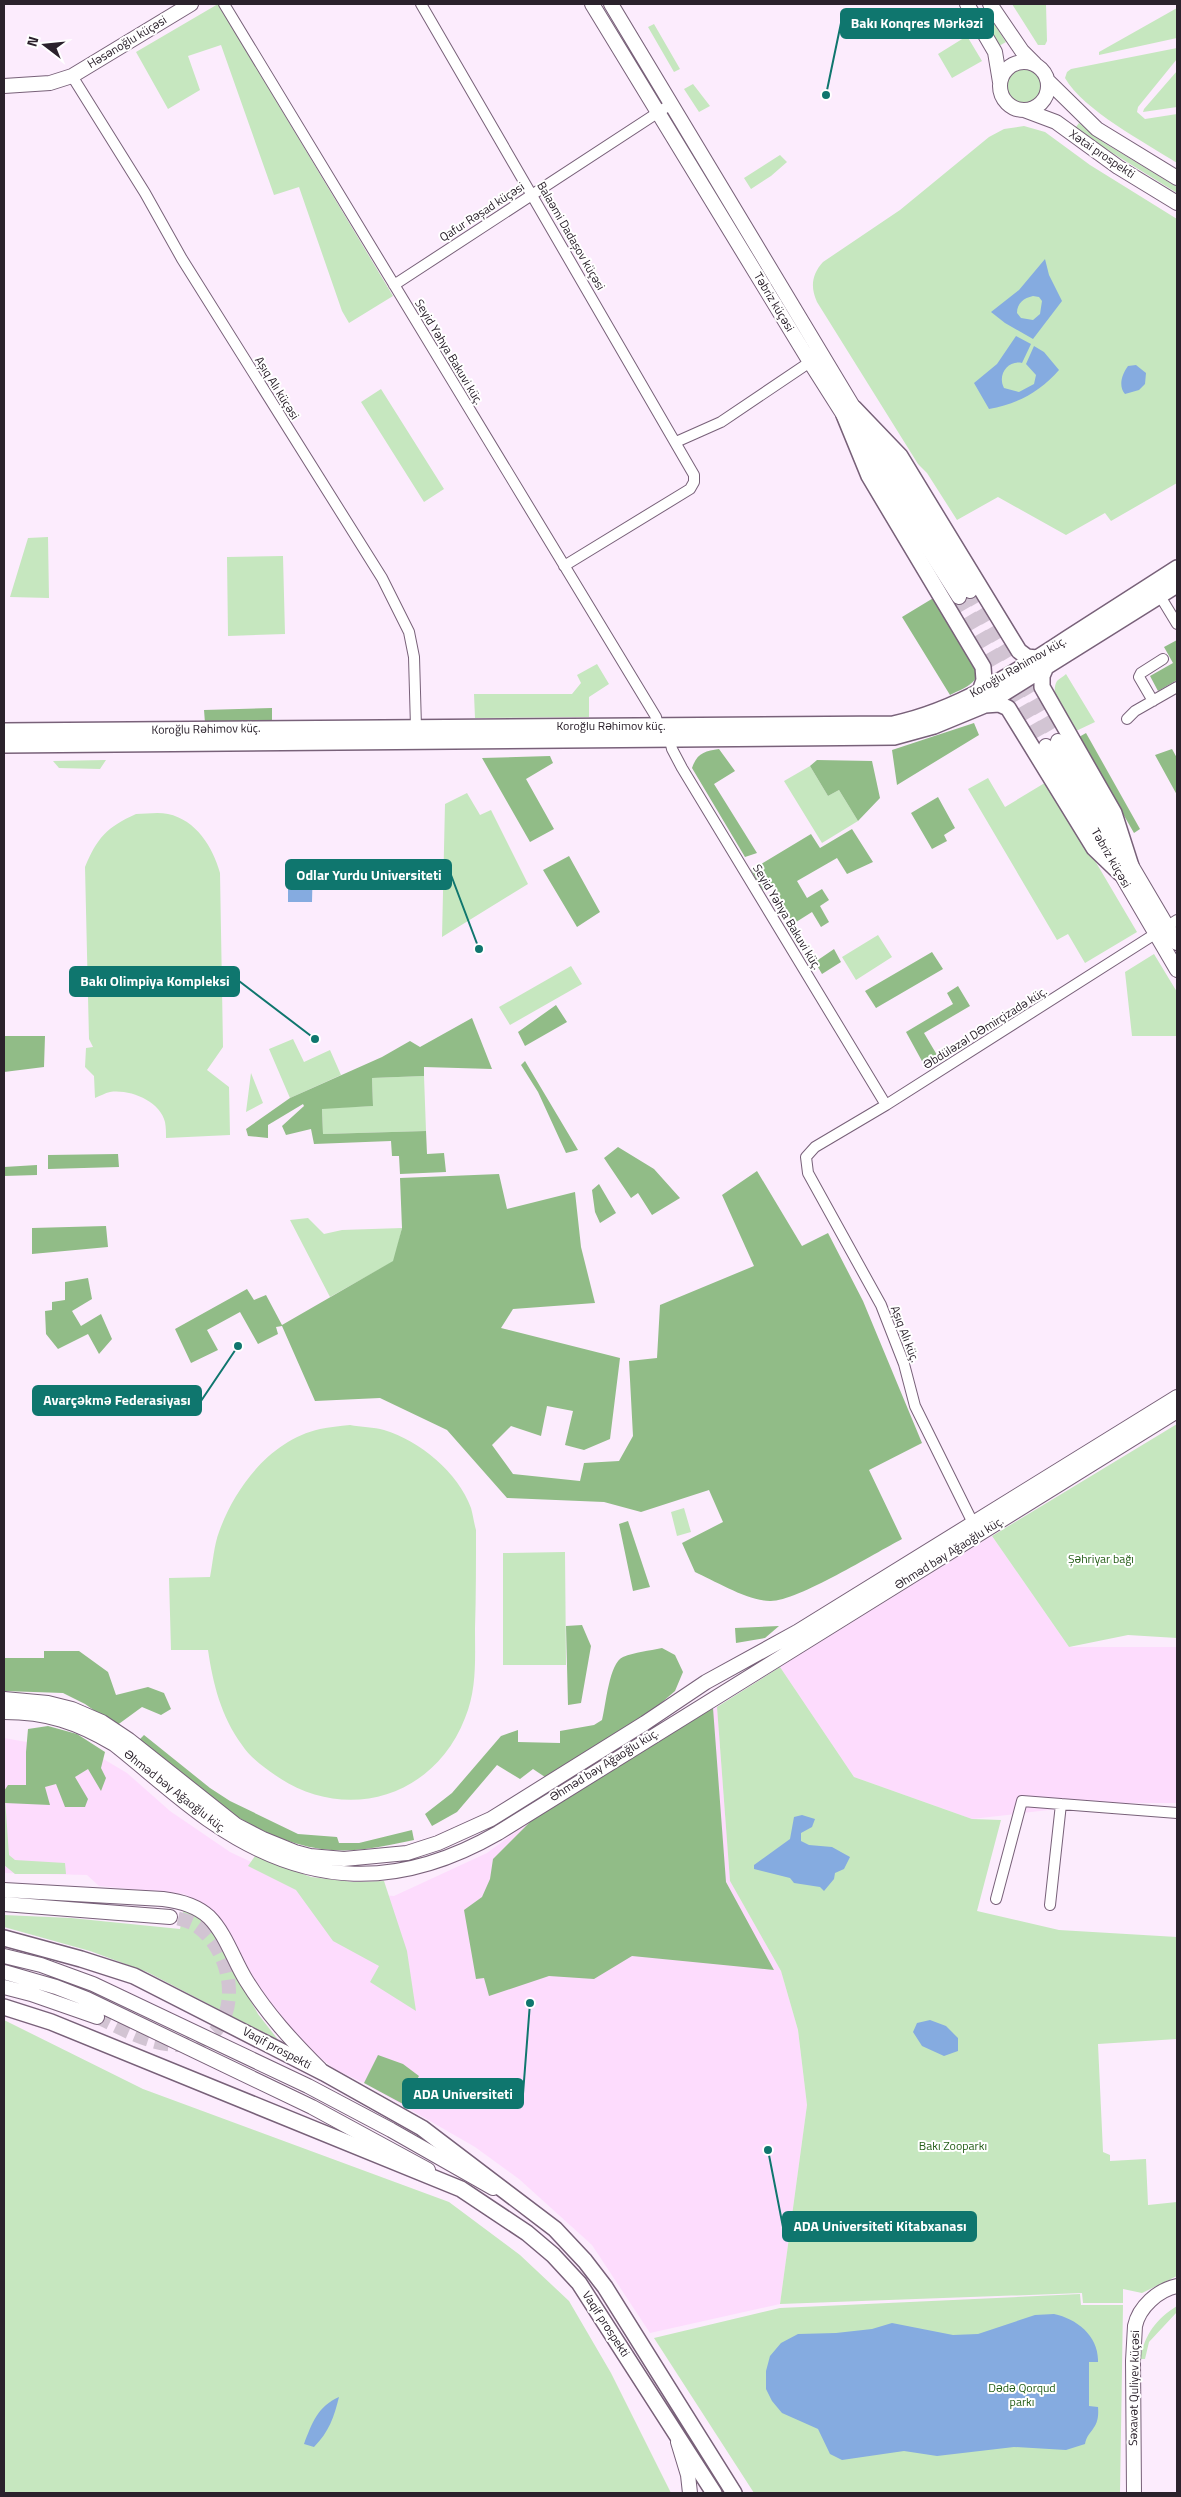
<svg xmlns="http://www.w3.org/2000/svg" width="1181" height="2497" font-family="'Titillium Web',sans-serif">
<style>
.built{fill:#fddcfd}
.green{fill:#c6e7bf}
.forest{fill:#91bc87}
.water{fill:#85abe0;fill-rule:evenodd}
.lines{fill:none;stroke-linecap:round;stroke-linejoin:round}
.secondary-tunnel{stroke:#d2c4d3;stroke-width:14;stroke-dasharray:14 7;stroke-linecap:butt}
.street-casing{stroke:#786179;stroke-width:12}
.secondary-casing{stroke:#786179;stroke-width:16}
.primary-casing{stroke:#786179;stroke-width:18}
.street{stroke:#fff;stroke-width:10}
.secondary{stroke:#fff;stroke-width:14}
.primary{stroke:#fff;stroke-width:15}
.labels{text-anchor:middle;stroke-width:4;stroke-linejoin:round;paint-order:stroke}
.street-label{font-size:12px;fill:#2b222c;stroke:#fff}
.park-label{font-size:12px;fill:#265f19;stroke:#fff}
.leader{fill:none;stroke:#0f766e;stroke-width:2}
.callout-dot{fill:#0f766e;stroke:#fff;stroke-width:2}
.callout{fill:#0f766e;stroke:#0f766e;stroke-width:2}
.callout-label{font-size:14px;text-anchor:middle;font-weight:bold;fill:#fff}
</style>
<rect width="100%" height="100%" fill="#fcecfd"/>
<path class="built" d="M992,1536L1069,1647H1177V1803H1109L972,1819L854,1777L780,1667Z
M717,1707L730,1881L781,1971L798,2030L807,2105L780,2304L650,2333L592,2245L519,2179L475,2147L364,2083L336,2070L301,2043L282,2020L258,1985L222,1921L208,1907L184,1894L99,1886L87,1875L4,1873V1738L95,1754L127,1773L170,1811L230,1852L298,1884L333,1891L394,1896L487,1853L533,1819Z"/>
<path class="green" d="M218,4L393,296L349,323L342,311L299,187L274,195L221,45L188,56L200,90L168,109L136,52Z
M1012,4H1046L1047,41L1045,45H1038Z
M1177,8V38L1099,55V52Z
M982,9L986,11L1006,42L999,46L980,13Z
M654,24L680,69L674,72L648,27Z
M967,36L982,61L952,78L938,54Z
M1177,48V59L1138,107L1137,112L1145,119L1177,114V163C1146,143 1083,110 1065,78L1067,72L1071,69Z
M1006 86a18 18 0 1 1 36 0a18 18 0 1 1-36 0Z
M1177,71V107L1143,112L1144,109Z
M693,84L710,106L699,112L684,89Z
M1079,123L1103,142L1177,187V193L1101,146L1076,127Z
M1024,126L1045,132L1090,165L1177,219V483L1111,521L1105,513L1066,535L998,497L957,520L927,473L918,464L817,302C810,287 812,274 823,262L900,210L989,137L1004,129Z
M780,155L787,162L771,176L751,189L744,178Z
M381,389L444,489L424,502L361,402Z
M48,537L49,598L10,597L28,538Z
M283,556L285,634L228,636L227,557Z
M597,664L609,684L589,697V717L475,718L474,694H572L581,683L577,675Z
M1066,674L1095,722L1076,731C1069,720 1048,696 1057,681C1059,679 1064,676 1066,674Z
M106,760L100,769L59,768L53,761Z
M810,766L828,796L839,790L858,821L822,843L784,781Z
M988,778L1005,807L1048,781L1137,932L1085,963L1068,934L1057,940L968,789Z
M467,793L480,815L491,810L528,884L442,937L445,804Z
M136,814C146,814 158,812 168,814C196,820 213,847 220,873L223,1047L207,1070L229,1087L230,1135L166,1138C166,1133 166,1127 165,1122C160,1101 130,1089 110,1092C105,1093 100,1096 95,1098L94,1076L85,1067L86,1048L93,1047L89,1039L85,867C97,838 107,827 136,814Z
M878,935L892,957L856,980L842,957Z
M1154,954L1177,992V1036H1132L1125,972Z
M571,966L582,984L510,1025L499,1007Z
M293,1039L304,1062L330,1050L341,1075L290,1098L269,1049Z
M251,1073L263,1103L246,1112Z
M424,1076L426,1131L323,1134L322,1108L373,1106L372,1078Z
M308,1218L324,1234L342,1230L402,1228L394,1261L330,1297L290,1220Z
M1177,1424V1638L1128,1635L1069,1647L992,1536Z
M350,1425C361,1427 374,1427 384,1430C420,1441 458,1472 471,1508C473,1515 474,1523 476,1530C476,1563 476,1596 475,1629C475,1660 477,1689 465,1718C434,1798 345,1824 275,1775C263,1767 250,1757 242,1745C221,1716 213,1684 208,1650H171L169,1578L210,1577C213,1562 214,1545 219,1532C235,1487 271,1440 320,1429C329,1427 340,1426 350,1425Z
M684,1508L691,1532L677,1536L671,1512Z
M565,1552L566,1665H503V1553Z
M780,1667L854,1777L972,1819L1001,1820L977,1911L1059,1930L1177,1937V2039L1098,2044L1103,2152L1110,2155V2161L1146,2159L1148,2205L1177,2202V2276L1142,2293L1123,2289V2303H1083L1082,2293L780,2304L807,2105L798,2030L781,1971L730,1881L717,1707Z
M5,1798L9,1855L15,1860L65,1863L66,1874H15L4,1865Z
M255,1856L311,1877L354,1882L384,1881L407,1951L416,2011L370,1982L379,1966L333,1941L296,1890L248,1866Z
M184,1908L198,1916L209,1926L258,2014L279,2041L147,1972L90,1951L4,1927V1915L71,1918L180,1929Z
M4,2020L143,2089L449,2202L520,2255L569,2301L611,2373L671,2493H4Z
M1080,2294L1081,2305H1123L1120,2493H754L654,2338L780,2308Z
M1177,2306V2312L1149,2342L1145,2359H1140C1145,2334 1156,2319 1177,2306Z"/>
<path class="forest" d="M935,597L978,667C979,684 964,688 950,695L902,617Z
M1177,640V680L1158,691L1150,676L1173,663L1164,647Z
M272,708V723H205L204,710Z
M974,723L979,735L897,785L892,750Z
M1086,733L1140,829L1134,833L1079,737Z
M719,749L735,771L714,784L757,853L745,857L692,768C697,753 705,751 719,749Z
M1172,749L1177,758V795L1155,755Z
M550,756L553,763L526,779L554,829L530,842L482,758Z
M817,760L872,761L880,798L858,821L839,790L828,796L810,766Z
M938,797L955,828L944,835L947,841L932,849L911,813Z
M852,829L873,862L847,874L837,858L797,881L807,898L822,889L829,900L820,906L829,922L821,927L812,912L793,924L772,887L762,890L751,870L811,834L820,848Z
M569,856L600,912L577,927L543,870Z
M834,949L841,962L822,974L815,962Z
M932,952L943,969L876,1008L865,991Z
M958,986L970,1006L924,1033L937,1055L923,1063L906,1032L953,1004L947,993Z
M556,1005L567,1022L525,1046L518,1032Z
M472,1018L492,1069L424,1067V1076L372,1078L373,1106L322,1109L323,1134L426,1131L427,1154L444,1153L446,1172L400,1174L399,1156H392L391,1141L314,1144L311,1129L286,1135L282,1126L304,1106L303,1104L268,1125V1138L248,1136L246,1129L290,1098L382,1057L410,1041L420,1047Z
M4,1036H45L44,1067L4,1072Z
M525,1061L578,1150L566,1153L538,1092L521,1065Z
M618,1147L654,1169L680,1198L652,1215L638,1193L631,1198L604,1158Z
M118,1154L119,1167L48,1169V1155Z
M37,1165V1175L4,1176V1167Z
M757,1171L802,1246L828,1233L863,1301L922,1443L869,1470L902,1539C875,1553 796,1602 770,1601C748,1601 715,1581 695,1572L682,1543L723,1522L709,1490L641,1512L604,1502L507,1498L447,1430L380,1398L315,1401L282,1326L276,1327L278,1334L258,1344L240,1312L207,1330L218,1350L191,1363L175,1329L247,1289L254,1300L266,1295L282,1325L393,1261L402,1228L400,1178L499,1174L507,1209L575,1192L581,1247L595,1303L513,1309L501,1328L620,1358L610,1439L584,1450L565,1445L573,1411L547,1406L541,1436L511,1426L492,1445L513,1474L580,1481L584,1463L619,1461L633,1436L629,1361L657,1358L660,1305L754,1266L722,1195Z
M599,1184L616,1213L600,1223L595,1212L592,1190Z
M106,1226L108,1247L32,1254V1228Z
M88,1278L92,1299L72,1311L81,1326L101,1314L112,1339L99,1354L88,1334L58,1349L46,1334L45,1311L52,1310V1302L65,1300V1282Z
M628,1521L650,1587L633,1591L619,1524Z
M582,1625L591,1646L581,1703L568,1705L566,1626Z
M779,1626L765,1638L736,1643L735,1628Z
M662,1648L675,1655L683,1672L675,1691L637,1724L545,1777L533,1769L520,1779L497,1765L457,1812L432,1826L425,1814L452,1793L501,1736L518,1730V1742L560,1743V1731L594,1725L602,1720C606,1705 609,1663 623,1657C635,1652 649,1651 662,1648Z
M44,1651H79L108,1672L116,1695L148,1687L164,1693L171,1709L161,1715L142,1707L116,1726L85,1704L63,1693L4,1691V1658H44Z
M713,1708L726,1882L774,1970L632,1956L594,1979L549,1976L489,1996L484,1978L476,1979L464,1910L482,1897L490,1879L493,1859L533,1819Z
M48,1726L77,1734L105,1752L101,1768L106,1778L101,1791L88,1769L75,1777L88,1799L85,1807H65L56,1784L45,1787L50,1805L5,1803L4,1791L8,1785H26V1752L28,1729Z
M144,1735L210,1788L230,1801L298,1834L337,1837L339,1843H359L412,1830L414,1840C398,1843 381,1847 365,1849C274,1861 204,1794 137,1742Z
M378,2055L403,2064L419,2076L403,2104L364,2083Z"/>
<path class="water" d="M1045,259L1049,275L1062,301L1033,339L1005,323L991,312L1019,290ZM1033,296L1039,297L1042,301L1040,314L1033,320L1021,318L1017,313C1017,303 1024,298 1033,296Z
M1016,336L1031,344L1022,363C1008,360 997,375 1004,388L1019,392L1034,384L1036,375L1026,364L1034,346L1044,352L1059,370C1040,392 1017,404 989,409L974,383L997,364Z
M1136,365L1146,373L1145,384L1139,390L1125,394C1118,386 1122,374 1128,366Z
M288,861H313L312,902H288Z
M802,1815L815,1819L812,1827L801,1833V1841L809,1845L832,1847L850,1857L844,1869L835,1873L834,1879L824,1891L820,1887L794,1883L790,1878L754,1869V1865L790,1839L794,1817Z
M930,2020L946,2026L958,2038V2051L944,2056L922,2046L913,2032L917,2023Z
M1054,2314C1077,2319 1099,2336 1098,2362H1089V2406L1098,2407C1100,2430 1088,2429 1085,2444L1066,2450L1014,2447L937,2456L904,2451L842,2460L830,2454L818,2429L782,2413L772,2401L766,2389V2371L770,2356L781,2343L798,2334L836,2333L872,2329L892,2323L953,2335L978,2334L1035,2315Z
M339,2397C334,2417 329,2432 314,2447L304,2444C312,2423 318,2406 339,2397Z"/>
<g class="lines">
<path class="secondary-tunnel" d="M970,591L1058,741
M959,597L1046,746
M97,2017C123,2029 150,2045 179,2045C247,2045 240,1950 192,1923C185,1920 177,1918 170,1917"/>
<g class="street-casing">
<path id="street" d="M224,4L656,717L658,726
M421,4L694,475V482L690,489L564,566
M72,76L145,193L182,259L382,578L409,632L414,657L416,727
M394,285L671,104
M676,442L721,422L810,362
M1160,596L1177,624
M1153,701L1139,677L1141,673L1163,659
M1127,719L1135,711L1177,687
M670,740L672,749L682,768L886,1105
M973,1523L915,1406L904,1364L881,1305L808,1173L806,1157L815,1147L886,1105L1177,920
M996,1899L1022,1801L1177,1813
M1050,1905L1061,1804"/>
</g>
<g class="secondary-casing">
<path id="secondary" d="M592,4L810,362L959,597
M611,4L854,408L970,591
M967,4L995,52L1000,82
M990,4L1022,51L1035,64
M1000 86a24 24 0 1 1 48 0a24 24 0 1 1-48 0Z
M1048,81L1097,129L1177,178
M4,86L50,83L72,76L191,4
M1024,110L1056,122L1118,167L1177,203
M1058,741L1177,943
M1046,746L1177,970
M4,1699L48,1703L72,1709L102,1722L129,1740L236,1825L263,1839L295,1852L310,1856L344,1859L407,1853L438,1843L491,1819L645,1723L706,1682L797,1632L1177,1397
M4,1712C47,1712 77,1722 114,1744C147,1770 178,1799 213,1823C308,1888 399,1890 498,1833L1177,1411
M4,1890L163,1899C180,1901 196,1905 209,1917C226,1934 234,1961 246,1980C267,2014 292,2041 320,2069
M4,1904L170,1917
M4,1956L41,1965L93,1984L308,2086L391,2130L493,2188
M4,1972L56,1987L87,1999L312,2107L428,2170
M4,1987L31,1994L97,2017
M678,2442L688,2475L690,2493
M1134,2493L1133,2361L1135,2326C1139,2307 1158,2290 1177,2286"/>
</g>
<g class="primary-casing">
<path id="primary" d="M854,408L900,456L1019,651L1027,657L1037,658
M844,415L869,476L983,667L984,680L980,691
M1045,669L1042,676V687L1114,813L1131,866
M985,705L999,704L1008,708L1094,848L1120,873
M4,731L893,724C956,711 1015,673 1068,638C1104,615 1141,591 1177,568
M4,745L894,737L934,726L985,705L1177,585
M4,1938L81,1959L134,1976L324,2073L422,2128L555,2229L585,2261L605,2287L734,2493
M4,2007L51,2022L461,2189L527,2233L553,2255L579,2283L714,2493"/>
</g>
<use href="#street" class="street"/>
<use href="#secondary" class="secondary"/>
<use href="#primary" class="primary"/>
</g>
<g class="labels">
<g class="street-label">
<text transform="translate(127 42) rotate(-31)" y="4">Həsənoğlu küçəsi</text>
<text transform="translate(1102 154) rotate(34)" y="4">Xətai prospekti</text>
<text transform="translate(482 212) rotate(-33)" y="4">Qafur Rəşad küçəsi</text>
<text transform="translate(571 236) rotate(60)" y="4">Balaəmi Dadaşov küçəsi</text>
<text transform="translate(774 302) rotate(59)" y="4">Təbriz küçəsi</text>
<text transform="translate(449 352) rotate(59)" y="4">Seyid Yəhya Bakuvi küç.</text>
<text transform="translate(277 388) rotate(58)" y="4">Aşıq Alı küçəsi</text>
<text transform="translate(1018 667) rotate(-30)" y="4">Koroğlu Rəhimov küç.</text>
<text x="611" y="730">Koroğlu Rəhimov küç.</text>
<text transform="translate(206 729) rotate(-1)" y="4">Koroğlu Rəhimov küç.</text>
<text transform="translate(1111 858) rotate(60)" y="4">Təbriz küçəsi</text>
<text transform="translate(787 917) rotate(59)" y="4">Seyid Yəhya Bakuvi küç.</text>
<text transform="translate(985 1028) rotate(-32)" y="4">Əbdüləzəl DƏmirçizadə küç.</text>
<text transform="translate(905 1334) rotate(69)" y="4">Aşıq Alı küç.</text>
<text transform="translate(949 1553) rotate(-32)" y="4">Əhməd bəy Ağaoğlu küç.</text>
<text transform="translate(604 1765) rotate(-32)" y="4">Əhməd bəy Ağaoğlu küç.</text>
<text transform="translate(175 1791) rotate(38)" y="4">Əhməd bəy Ağaoğlu küç.</text>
<text transform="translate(277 2048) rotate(28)" y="4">Vaqif prospekti</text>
<text transform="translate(606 2324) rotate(57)" y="4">Vaqif prospekti</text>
<text transform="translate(1134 2388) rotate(-89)" y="4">Səxavət Quliyev küçəsi</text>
</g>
<g class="park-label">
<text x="1101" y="1563">Şəhriyar bağı</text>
<text x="953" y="2150">Bakı Zooparkı</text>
<text x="1022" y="2392">Dədə Qorqud<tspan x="1022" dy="14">parkı</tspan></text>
</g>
</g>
<path class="leader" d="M826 95L841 23M479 949L451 875M315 1039L239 981M238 1346L201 1401M530 2003L523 2094M768 2150L783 2227"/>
<g class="callout-dot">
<circle cx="826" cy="95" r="5"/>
<circle cx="479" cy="949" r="5"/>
<circle cx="315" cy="1039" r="5"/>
<circle cx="238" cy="1346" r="5"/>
<circle cx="530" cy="2003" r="5"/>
<circle cx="768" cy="2150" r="5"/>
</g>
<g class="callout">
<rect x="841" y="9" width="152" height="29" rx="5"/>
<rect x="286" y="860" width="165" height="29" rx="5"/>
<rect x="70" y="967" width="169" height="29" rx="5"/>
<rect x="33" y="1386" width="168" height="29" rx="5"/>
<rect x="403" y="2079" width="120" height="29" rx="5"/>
<rect x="783" y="2212" width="193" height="29" rx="5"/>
</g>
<g class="callout-label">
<text x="917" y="28">Bakı Konqres Mərkəzi</text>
<text x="369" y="880">Odlar Yurdu Universiteti</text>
<text x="155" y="986">Bakı Olimpiya Kompleksi</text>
<text x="117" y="1405">Avarçəkmə Federasiyası</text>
<text x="463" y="2099">ADA Universiteti</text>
<text x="880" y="2231">ADA Universiteti Kitabxanası</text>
</g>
<rect width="1181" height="2497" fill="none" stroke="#2b222c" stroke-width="10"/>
<g transform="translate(45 45) rotate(286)" stroke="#ffffff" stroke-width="4" paint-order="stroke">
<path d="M0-4L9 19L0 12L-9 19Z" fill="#2b222c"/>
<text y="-8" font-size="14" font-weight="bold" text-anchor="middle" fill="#2b222c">N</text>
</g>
</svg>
